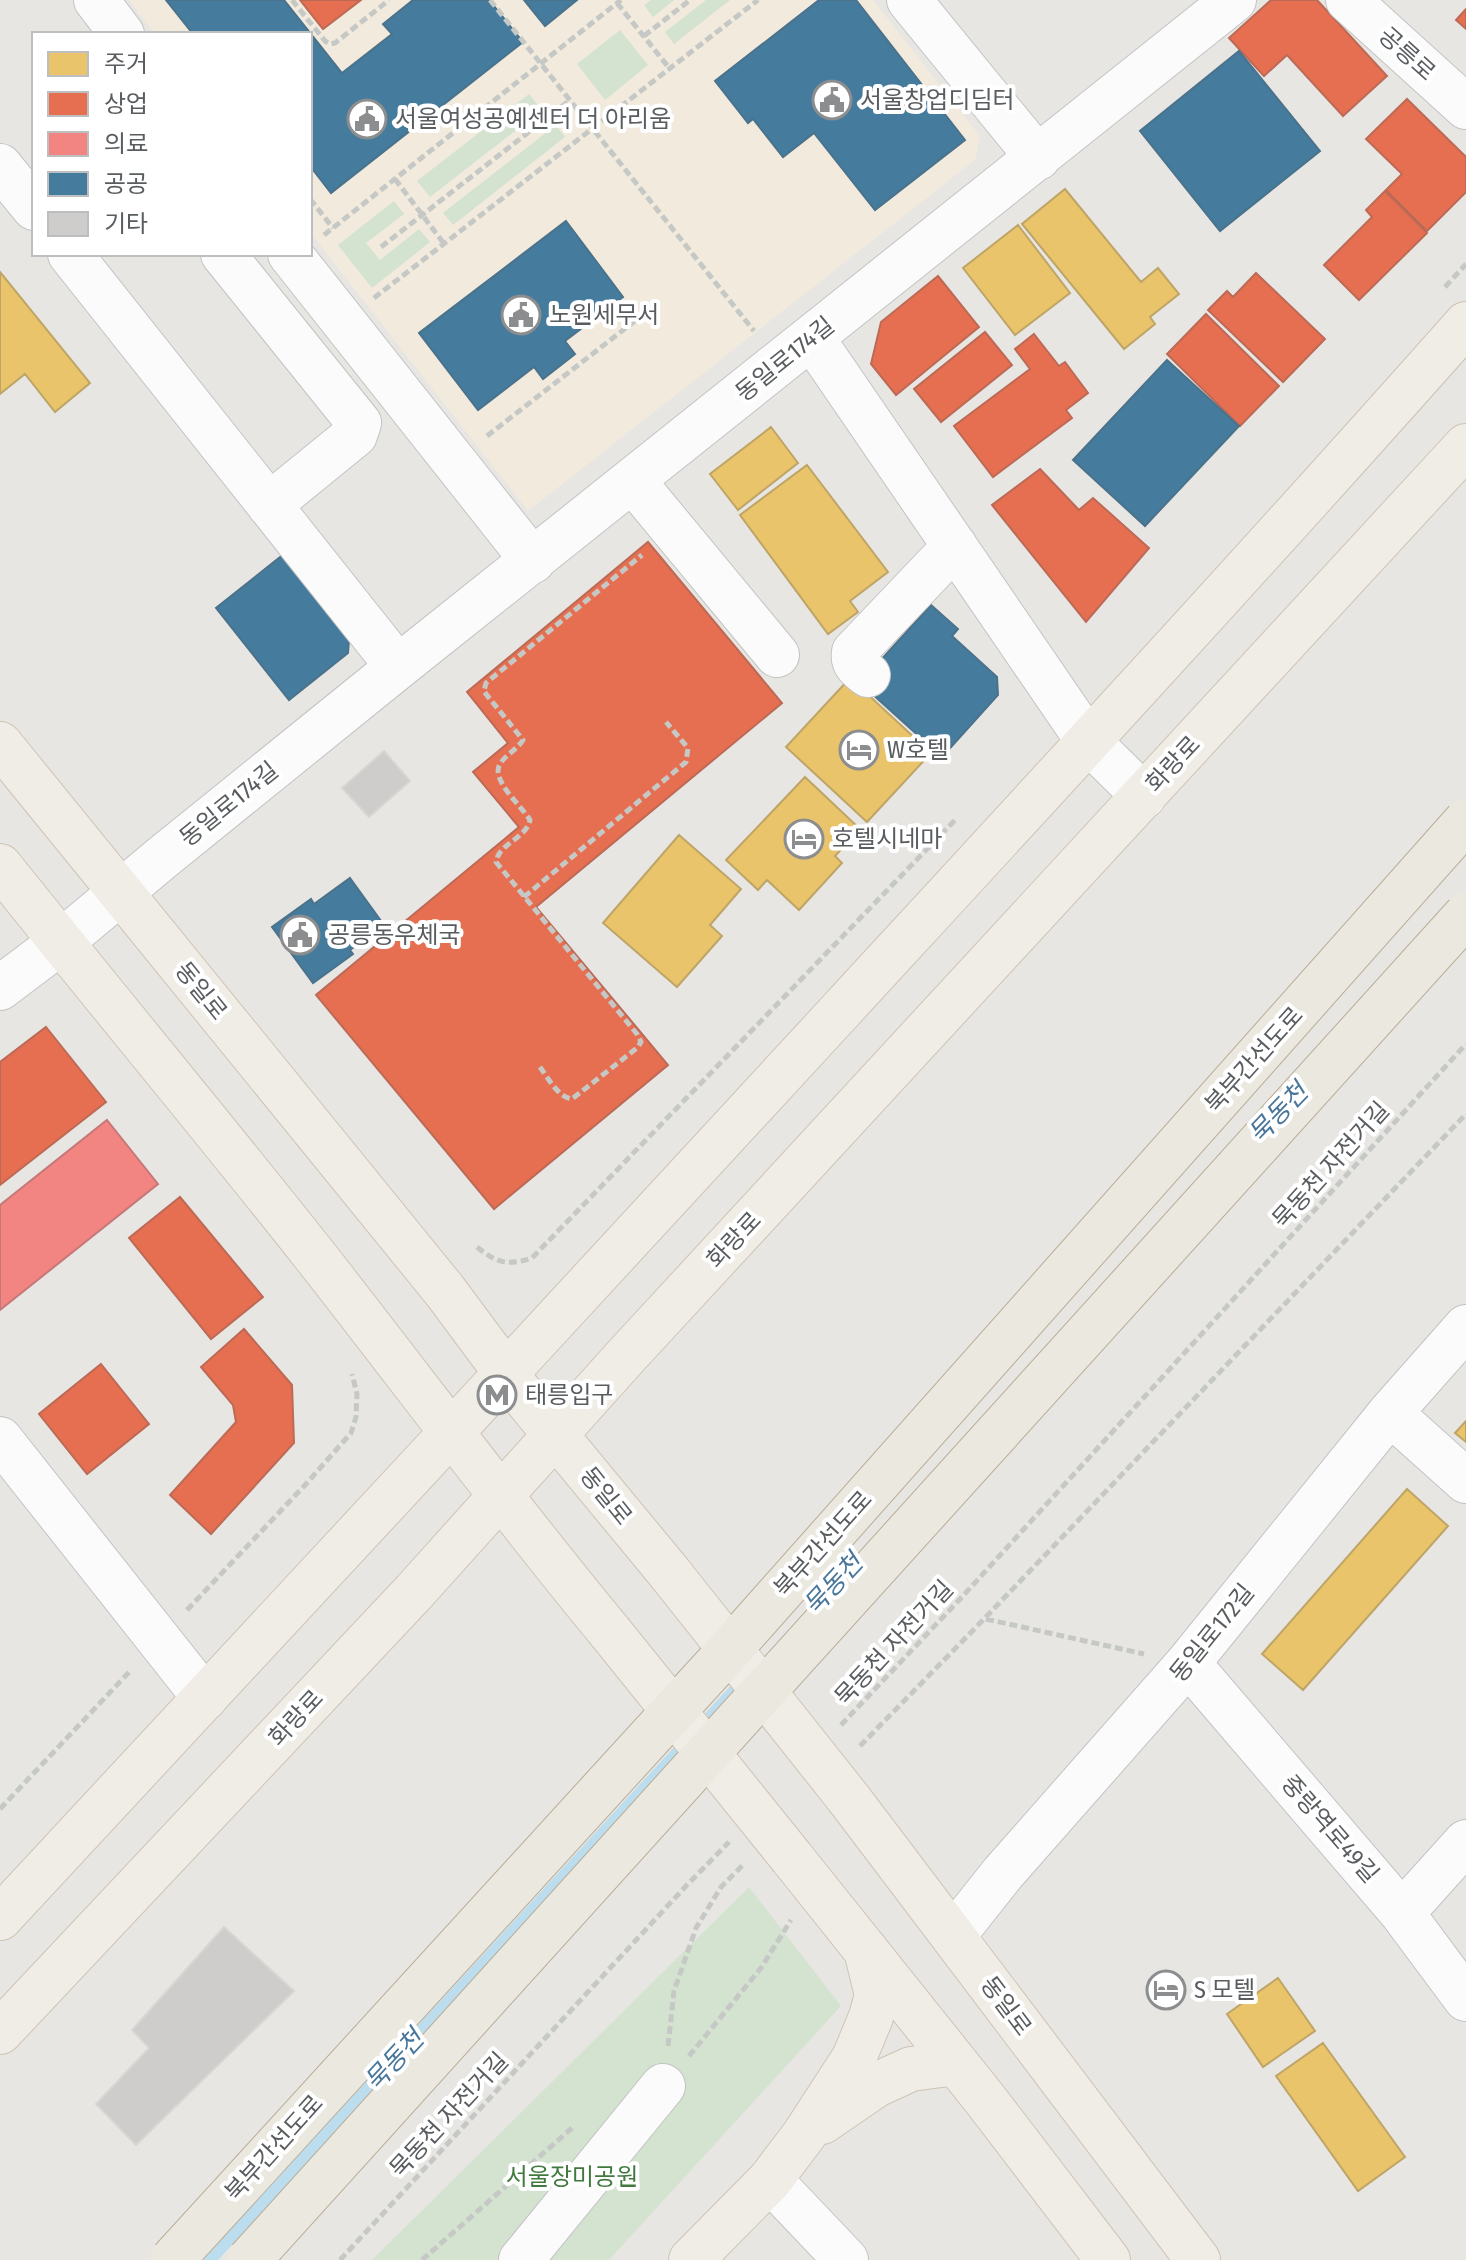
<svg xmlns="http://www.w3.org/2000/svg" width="1466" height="2260" font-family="'Fira Sans Condensed','Noto Sans KR',sans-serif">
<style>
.commercial{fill:#f1eadd}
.green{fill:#d4e2d0}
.homes{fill:#e9c46a;stroke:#bea567;stroke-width:2}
.shops{fill:#e76f51;stroke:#bc6a56;stroke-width:2}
.health{fill:#f28482;stroke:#c47878;stroke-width:2}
.public{fill:#457b9d;stroke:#4b728b;stroke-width:2}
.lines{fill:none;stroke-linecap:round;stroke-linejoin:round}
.stream{stroke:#bde;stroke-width:12}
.building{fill:#cfcdcc;stroke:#d7d6d2;stroke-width:2}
.minor-casing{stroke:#c2c3c3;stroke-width:46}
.major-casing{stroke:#cdc4b4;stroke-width:46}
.path{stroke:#c5c8c5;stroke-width:5;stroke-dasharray:8 4;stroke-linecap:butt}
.minor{stroke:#fcfbfb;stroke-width:44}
.major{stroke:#f0ede6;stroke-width:44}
.major-bridge-casing{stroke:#cdc4b4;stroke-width:46;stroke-linecap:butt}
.highway-bridge-casing{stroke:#baac96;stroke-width:46;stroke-linecap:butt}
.major-bridge{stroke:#f0ede6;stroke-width:44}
.highway-bridge{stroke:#ebe8e0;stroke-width:44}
.labels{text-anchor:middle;stroke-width:8;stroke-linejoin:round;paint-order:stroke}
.street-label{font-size:24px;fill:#595d60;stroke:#fff}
.poi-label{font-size:24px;fill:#595d60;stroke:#fff;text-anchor:start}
.park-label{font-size:24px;fill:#407a3e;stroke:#fff}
.water-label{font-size:26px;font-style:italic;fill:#47769a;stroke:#fff}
</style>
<rect width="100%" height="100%" fill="#e8e6e3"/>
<path class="commercial" d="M129,0H873L980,136L975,160L528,511L310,232V34H155Z"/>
<path class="green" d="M651,0H674L653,17L644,5Z
M706,0H730L674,44L665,32Z
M620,30L648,65L605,100L577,64Z
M529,94L542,110L430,197L417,181Z
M556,125L565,137L453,225L443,213Z
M394,201L404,214L366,243L380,260L419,229L430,242L372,288L338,245Z
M749,1887L841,2006L609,2260H372Z"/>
<path class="homes" d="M1065,189L1141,282L1158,268L1179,294L1150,317L1155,324L1124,349L1022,224Z
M1018,225L1070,293L1015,335L963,268Z
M0,272L90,383L55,412L25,374L0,394Z
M771,427L798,463L738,510L710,474Z
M807,465L888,572L850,601L858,612L828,634L740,515Z
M663,567L680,587L649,612L663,630L654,638L677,667L686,659L709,688L703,693L710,703L685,723L677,713L654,732L662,742L635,764L626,754L617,761L591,728L598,722L573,692L566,698L554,684L529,705L512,683L526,672L521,666L560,635L563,640L609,602L606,598L644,568L651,577Z
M850,678L931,753L867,822L786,747Z
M805,777L860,829L835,856L842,863L799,910L767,880L758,890L726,860Z
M679,835L741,889L710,925L722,936L677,987L603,923Z
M535,913L552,933L521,959L536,976L525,984L549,1013L558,1005L581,1034L574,1039L582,1049L557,1069L549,1060L540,1067L526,1078L534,1088L507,1111L498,1100L489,1107L462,1075L470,1068L445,1038L438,1044L426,1030L401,1051L383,1029L398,1018L393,1012L431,981L435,986L481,948L478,944L515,914L523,923Z
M1466,1421V1442L1455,1433Z
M1407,1489L1448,1526L1303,1690L1262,1654Z
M1278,1978L1315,2031L1263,2067L1227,2014Z
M1323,2043L1405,2157L1358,2191L1276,2076Z"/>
<path class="shops" d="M300,0H361L323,29Z
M1271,0H1317L1387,76L1343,116L1287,55L1264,76L1229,38Z
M1466,9V29L1456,20Z
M1407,99L1466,157V192L1427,231L1386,190L1402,174L1366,139Z
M1385,191L1427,233L1359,300L1324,265L1372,217L1366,210Z
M1256,273L1325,339L1283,382L1208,310L1227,291L1233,297Z
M938,276L979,327L896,395L871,364L881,322Z
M1206,314L1279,386L1240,426L1167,354Z
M985,332L1012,365L941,422L914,389Z
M1034,334L1059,366L1065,362L1088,393L1066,410L1072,418L993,477L954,426L1030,369L1015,349Z
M1040,469L1079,510L1093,498L1149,548L1086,622L992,505Z
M648,542L782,703L536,907L668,1065L494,1209L316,995L519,827L473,772L508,743L467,692Z
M46,1027L106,1102L0,1185V1062Z
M180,1197L263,1297L211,1339L129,1238Z
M244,1329L292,1385L294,1443L211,1534L170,1495L236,1422L233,1405L201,1367Z
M101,1364L149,1424L87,1474L39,1414Z"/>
<path class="health" d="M107,1120L158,1184L0,1310V1205Z"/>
<path class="public" d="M166,0H284L342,73L392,34L383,24L413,0H489L523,42L331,193L310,166V34H193Z
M524,0H577L545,26Z
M819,0H856L965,140L875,210L814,133L783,157L753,119L748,123L715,81Z
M1239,51L1320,151L1220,231L1140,131Z
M566,221L623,297L565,341L575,354L543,379L534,367L478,410L419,333Z
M1167,360L1239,426L1145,526L1073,460Z
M289,550L350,626L348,653L289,700L216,608Z
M931,605L958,629L952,636L997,677L998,695L942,757L860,683Z
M350,878L384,925L350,950L353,954L313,983L272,927L311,899L314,904Z"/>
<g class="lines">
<path class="stream" d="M210,2260L744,1680"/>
</g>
<path class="building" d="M384,751L410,781L369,817L342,788Z
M224,1927L294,1991L136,2145L96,2104L149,2048L132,2030Z"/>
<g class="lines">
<g class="minor-casing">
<path id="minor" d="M96,0L122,34
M909,0L1038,158
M1348,0L1466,107
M0,166L34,208
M70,254L398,667
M223,254L359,423L355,435L269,505
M290,254L533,561
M812,338L1088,741L1144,796
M633,481L777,655
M868,675C859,668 852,664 854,652L955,546
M0,988L61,942L163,857L398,667L1234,0
M1390,1413L1466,1481
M0,1439L205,1698
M1188,1663L1402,1913L1466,1999
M1402,1913L1466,1842
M953,1936L1003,1873L1188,1663L1390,1413L1466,1327
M770,2180L846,2260
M521,2260L663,2086"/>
</g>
<g class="major-casing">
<path id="major" d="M0,744L445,1291L520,1392L668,1571
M0,866C103,995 209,1122 312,1252C411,1378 507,1508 610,1632
M849,1799L1198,2260
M792,1858L984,2098L1108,2260
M0,1918C282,1616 563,1312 843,1008C1052,781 1261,555 1466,324
M0,2032L414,1592L627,1355L1466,446
M822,2122L876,2085L911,2069L956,2063
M691,2260L770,2180L804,2135L854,2058L871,2017L877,1995L866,1950"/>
</g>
<path class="path" d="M292,0L325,41L330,44L335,43L389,0
M490,0L754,331
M617,3L670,69
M644,36L690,0
M395,179L445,245
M310,199L333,228
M324,235L621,0
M381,247L570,100
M1445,287L1466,264
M374,298L758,0
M487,436L654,306
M524,897L686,762L688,748L666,722
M540,1067C548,1078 558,1097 572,1099L637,1048L641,1042L637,1034L496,862C499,843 526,839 530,820C522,806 490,780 500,764C506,754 517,750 523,740L486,694L484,691L486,683L642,555
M477,1247C497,1263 507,1266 532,1258L956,819
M187,1610L306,1484L351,1433L356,1417L357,1394L352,1374
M986,1619L1144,1654
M841,1725L961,1598L1466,1044
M860,1746L985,1618L1466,1114
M0,1809L131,1670
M668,2046L674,1991L696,1928L721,1887L744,1864
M689,2056L761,1968L791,1920
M340,2260L686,1886L729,1842
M422,2260L572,2128"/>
<use href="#minor" class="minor"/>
<use href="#major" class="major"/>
<g class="major-bridge-casing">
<path id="major-bridge" d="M668,1571L849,1799
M610,1632L792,1858"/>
</g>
<g class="highway-bridge-casing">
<path id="highway-bridge" d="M172,2260L723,1657L1466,821
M249,2260L1466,915"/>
</g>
<use href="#major-bridge" class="major-bridge"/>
<use href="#highway-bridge" class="highway-bridge"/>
</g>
<defs>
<g id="civic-ring" transform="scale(2)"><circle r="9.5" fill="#fff" stroke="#8b8d8e" stroke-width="1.5"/><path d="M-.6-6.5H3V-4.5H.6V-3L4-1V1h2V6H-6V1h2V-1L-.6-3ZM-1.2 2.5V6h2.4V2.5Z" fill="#8b8d8e"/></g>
<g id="hotel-ring" transform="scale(2)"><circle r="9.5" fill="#fff" stroke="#8b8d8e" stroke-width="1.5"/><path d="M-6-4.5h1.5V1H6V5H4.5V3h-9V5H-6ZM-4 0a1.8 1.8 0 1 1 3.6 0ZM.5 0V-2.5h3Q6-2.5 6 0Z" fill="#8b8d8e"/></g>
<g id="metro-ring" transform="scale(2)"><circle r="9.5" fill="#fff" stroke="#8b8d8e" stroke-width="1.5"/><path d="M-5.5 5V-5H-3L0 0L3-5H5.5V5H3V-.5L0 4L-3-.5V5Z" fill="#8b8d8e"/></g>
</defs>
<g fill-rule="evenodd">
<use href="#civic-ring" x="832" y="100"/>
<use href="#civic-ring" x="367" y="119"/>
<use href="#civic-ring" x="521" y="315"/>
<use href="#hotel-ring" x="859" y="750"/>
<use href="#hotel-ring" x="804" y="839"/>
<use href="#civic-ring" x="300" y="935"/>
<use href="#metro-ring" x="497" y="1395"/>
<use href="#hotel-ring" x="1166" y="1990"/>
</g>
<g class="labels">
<g class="street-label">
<text transform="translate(1407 54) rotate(42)" y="8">공릉로</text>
<text transform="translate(785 359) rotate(-39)" y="8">동일로174길</text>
<text transform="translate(1173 764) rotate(-47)" y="8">화랑로</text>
<text transform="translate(229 804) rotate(-39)" y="8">동일로174길</text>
<text transform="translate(201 991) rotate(51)" y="8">동일로</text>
<text transform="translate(1254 1060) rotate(-48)" y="8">북부간선도로</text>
<text transform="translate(1331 1165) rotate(-48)" y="8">묵동천 자전거길</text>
<text transform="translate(734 1240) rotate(-47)" y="8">화랑로</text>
<text transform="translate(606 1496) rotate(51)" y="8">동일로</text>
<text transform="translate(823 1544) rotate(-48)" y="8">북부간선도로</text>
<text transform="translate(1212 1633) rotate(-51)" y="8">동일로172길</text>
<text transform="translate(894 1643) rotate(-47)" y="8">묵동천 자전거길</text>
<text transform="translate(296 1718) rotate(-47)" y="8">화랑로</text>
<text transform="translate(1330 1829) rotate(49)" y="8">중랑역로49길</text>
<text transform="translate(1006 2006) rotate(53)" y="8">동일로</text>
<text transform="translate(449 2115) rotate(-47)" y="8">묵동천 자전거길</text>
<text transform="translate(274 2148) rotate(-48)" y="8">북부간선도로</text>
</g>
<g class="poi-label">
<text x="860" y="108">서울창업디딤터</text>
<text x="395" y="127">서울여성공예센터 더 아리움</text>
<text x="549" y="323">노원세무서</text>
<text x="887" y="758">W호텔</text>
<text x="832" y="847">호텔시네마</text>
<text x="328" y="943">공릉동우체국</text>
<text x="525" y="1403">태릉입구</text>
<text x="1194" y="1998">S 모텔</text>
</g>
<g class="park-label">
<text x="572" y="2185">서울장미공원</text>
</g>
<g class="water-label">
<text transform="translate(1278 1113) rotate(-46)" y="9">묵동천</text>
<text transform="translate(833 1584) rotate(-47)" y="9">묵동천</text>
<text transform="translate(394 2060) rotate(-47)" y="9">묵동천</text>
</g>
</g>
<rect x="32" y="32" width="280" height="224" fill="#ffffff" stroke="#bdbebf" stroke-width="2"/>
<rect x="48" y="52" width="40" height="24" fill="#e9c46a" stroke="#bdbebf" stroke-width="2"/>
<text x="104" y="72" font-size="24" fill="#595d60">주거</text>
<rect x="48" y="92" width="40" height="24" fill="#e76f51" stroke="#bdbebf" stroke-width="2"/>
<text x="104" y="112" font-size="24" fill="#595d60">상업</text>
<rect x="48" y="132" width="40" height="24" fill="#f28482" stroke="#bdbebf" stroke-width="2"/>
<text x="104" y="152" font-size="24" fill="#595d60">의료</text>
<rect x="48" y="172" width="40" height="24" fill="#457b9d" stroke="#bdbebf" stroke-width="2"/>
<text x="104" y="192" font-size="24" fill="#595d60">공공</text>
<rect x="48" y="212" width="40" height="24" fill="#cfcdcc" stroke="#bdbebf" stroke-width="2"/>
<text x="104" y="232" font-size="24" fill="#595d60">기타</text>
</svg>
